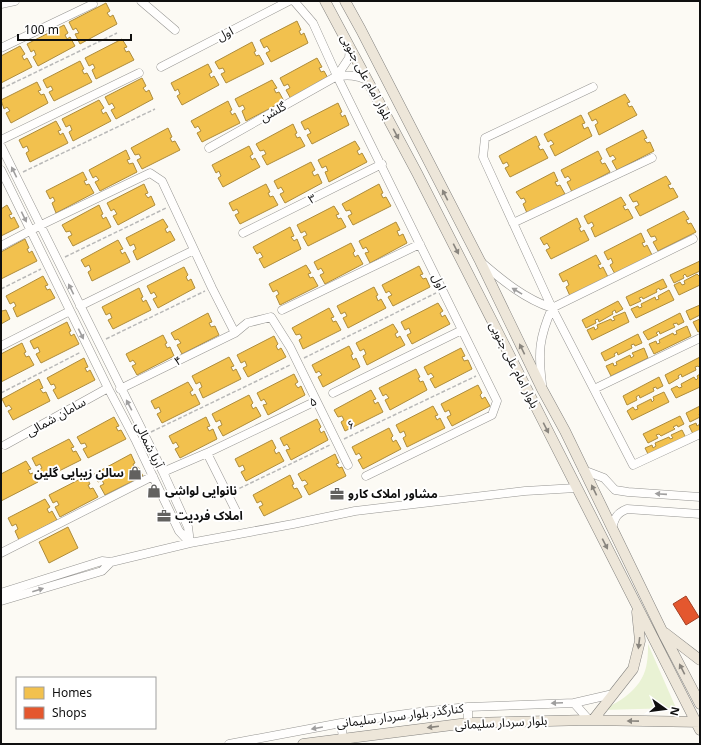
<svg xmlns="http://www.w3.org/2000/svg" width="701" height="745" font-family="Georgia,'Noto Sans Arabic',serif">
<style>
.green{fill:#e9f2d4}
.homes{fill:#f2c14e;stroke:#ae8c3b}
.shops{fill:#e4572e;stroke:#a44125}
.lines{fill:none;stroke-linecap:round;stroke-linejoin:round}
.minor-casing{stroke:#969592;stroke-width:9}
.major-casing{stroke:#83827f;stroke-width:11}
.path{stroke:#b9b9b8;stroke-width:1.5;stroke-dasharray:4 2;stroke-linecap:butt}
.minor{stroke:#fffefd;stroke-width:8}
.major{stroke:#ede6d9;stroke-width:10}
.oneway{fill:#89857e}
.oneway2{fill:#9f9e9e}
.labels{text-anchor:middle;stroke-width:4;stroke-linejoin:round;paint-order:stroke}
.street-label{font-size:12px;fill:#0f0f0f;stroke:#fff}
.poi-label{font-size:12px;font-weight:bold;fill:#0f0f0f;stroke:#fff;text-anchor:start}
</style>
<rect width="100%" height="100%" fill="#fcfaf4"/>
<path class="green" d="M648,644L676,708L602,710C622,701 644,687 647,662C648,656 648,650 648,644Z"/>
<path class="homes" d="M106,3L110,11L107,13L110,17L113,15L117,24L80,44L75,34L79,33L76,28L73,30L69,22Z
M297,21L301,30L299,31L301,35L304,33L308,43L271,62L266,53L270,51L267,46L264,48L260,40Z
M64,25L68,33L65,35L67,39L70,37L75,46L38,66L33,57L36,55L34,50L31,52L27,44Z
M122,39L127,47L124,48L126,52L129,51L134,60L96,79L92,70L95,68L93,64L89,66L85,58Z
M252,42L256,51L254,52L256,56L259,55L264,64L226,83L221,74L225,72L223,68L219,69L215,62Z
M20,46L25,54L22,56L24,60L27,58L32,67L1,83V56Z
M317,58L322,67L319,68L321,72L324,71L329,80L291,99L286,90L290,88L288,84L284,86L280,78Z
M80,61L84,69L82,70L84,74L87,73L92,82L54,101L49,92L53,90L51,86L47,88L43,80Z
M208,64L212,72L209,74L211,78L214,76L219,85L182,105L177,96L180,94L178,89L175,91L171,83Z
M142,78L146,86L143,88L146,92L149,90L153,99L116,119L111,110L115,108L112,103L109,105L105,97Z
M272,80L277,88L274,89L276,93L279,92L284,101L246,121L242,111L245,109L243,105L239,107L235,99Z
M37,82L41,90L38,91L41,95L44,94L48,103L11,123L6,113L10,111L7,107L4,109L1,100Z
M625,94L630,102L627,103L629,107L632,106L637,115L599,135L595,125L598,123L596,119L592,121L588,113Z
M99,100L104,108L101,110L103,114L106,112L111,121L73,141L69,132L72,130L70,125L66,127L62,119Z
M228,101L232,110L230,111L232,115L235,113L240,123L202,142L197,133L201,131L198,126L195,128L191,121Z
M338,103L342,112L340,113L342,117L345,115L349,125L312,144L307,135L311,133L308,128L305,130L301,122Z
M581,115L585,123L582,124L584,129L588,127L592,136L555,156L550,146L554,144L551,140L548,142L544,134Z
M56,121L61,130L58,131L60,135L63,133L68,143L30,162L26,153L29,151L27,146L23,148L19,140Z
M293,124L297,133L295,134L297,138L300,137L305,146L267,165L262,156L266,154L264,150L260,151L256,144Z
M168,128L172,137L170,138L172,142L175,141L180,150L142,169L137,160L141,158L139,154L135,155L131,148Z
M643,130L647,138L644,139L647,143L650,142L654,151L617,170L612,161L616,159L613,155L610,157L606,149Z
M536,136L540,145L538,146L540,150L543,149L548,158L510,177L505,168L509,166L507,162L503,164L499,156Z
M355,141L360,149L357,151L359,155L362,153L367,162L329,182L325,172L328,171L326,166L322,168L318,160Z
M249,146L253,154L250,156L252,160L255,158L260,167L223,187L218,178L221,176L219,171L216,173L212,165Z
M126,150L130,159L127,160L129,164L133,163L137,172L100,191L95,182L99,180L96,176L93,178L89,170Z
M598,151L602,159L600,160L602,164L605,163L610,172L572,192L567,182L571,180L568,176L565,178L561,170Z
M311,162L315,170L312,172L314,176L318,174L322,183L285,203L280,194L284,192L281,187L278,189L274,181Z
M83,172L87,180L84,181L86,185L89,184L94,193L56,213L52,203L55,201L53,197L50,199L46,191Z
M554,172L558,181L555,182L557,186L560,185L565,194L527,213L523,204L526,202L524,198L521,199L516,192Z
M666,176L671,184L668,185L670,189L673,188L678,197L640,216L635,207L639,205L637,201L633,202L629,195Z
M144,184L148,193L145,194L148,198L151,196L155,205L118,225L113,216L117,214L114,209L111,211L107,203Z
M266,184L270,192L268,193L270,197L273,196L278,205L240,224L235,215L239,213L237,209L233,211L229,203Z
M379,184L383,193L381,194L383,198L386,197L391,206L353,225L348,216L352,214L350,210L346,211L342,204Z
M621,197L626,205L623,206L625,210L628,209L633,218L595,237L591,228L594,226L592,222L588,224L584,216Z
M7,205L12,214L9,215L11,219L14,217L19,227L1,236V209Z
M99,205L103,214L101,215L103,219L106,217L111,227L73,246L68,237L72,235L70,231L66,232L62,225Z
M334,206L339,214L336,215L338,219L341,218L346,227L308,246L303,237L307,235L305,231L301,233L297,225Z
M684,211L689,219L686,220L688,224L691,223L696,232L658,251L653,242L657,240L655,236L651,237L647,230Z
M577,218L581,227L579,228L581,232L584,230L589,240L551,259L546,250L550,248L547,243L544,245L540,238Z
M163,219L168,227L165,229L167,233L170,231L175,240L137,260L133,251L136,249L134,244L130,246L126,238Z
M396,222L400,230L397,231L399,236L403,234L407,243L370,263L365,253L369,252L366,247L363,249L359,241Z
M290,227L294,236L291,237L294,241L297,239L301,249L264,268L259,259L263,257L260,252L257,254L253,247Z
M641,233L645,242L642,243L644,247L647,245L652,255L615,274L610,265L613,263L611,258L608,260L604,252Z
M25,239L29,248L27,249L29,253L32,251L37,261L1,279V252Z
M118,240L123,249L120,250L122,254L125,252L130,262L92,281L88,272L91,270L89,265L85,267L81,260Z
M351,243L355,251L353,253L355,257L358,255L363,264L325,284L320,275L324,273L321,268L318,270L314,262Z
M596,255L601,264L598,265L600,269L603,267L608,277L570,296L566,287L569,285L567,280L563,282L559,274Z
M700,261V271L687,277L685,274L683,276L684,278L674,283L670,275Z
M306,265L311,273L308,274L310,278L313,277L318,286L280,305L276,296L279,294L277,290L273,292L269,284Z
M419,266L423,274L420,275L423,279L426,278L430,287L393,306L388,297L392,295L389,291L386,293L382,285Z
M184,267L188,275L186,277L188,281L191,279L195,288L158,308L153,299L157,297L154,292L151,294L147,286Z
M697,274L699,276H700V285L679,295L674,285L680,282L682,285L685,284L684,281Z
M43,276L48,285L45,286L47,290L50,289L55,298L17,317L13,308L16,306L14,302L10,304L6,296Z
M663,279L667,287L660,290L659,288L656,290L657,292L643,299L642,297L639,298L641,301L630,306L626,297Z
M374,287L378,295L376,296L378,301L381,299L386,308L348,328L343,318L347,316L345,312L341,314L337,306Z
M139,288L143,297L141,298L143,302L146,300L151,310L113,329L108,320L112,318L110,313L106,315L102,307Z
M669,290L674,300L636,318L631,309L638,306L639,308L642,307L641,304L655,297L656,300L659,299L658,296Z
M618,301L623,309L616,313L615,310L612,312L613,314L599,322L598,319L595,320L596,323L586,328L582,320Z
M438,303L443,311L440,313L442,317L445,315L450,324L412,344L407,335L411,333L409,328L405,330L401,322Z
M700,305V315L690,320L686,311Z
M329,308L334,317L331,318L333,322L336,321L341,330L303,349L299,340L302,338L300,334L296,335L292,328Z
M1,309L2,311L6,310L10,319L1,324Z
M625,312L629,322L592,340L587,330L594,327L595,330L598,328L597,325L611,319L612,321L615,320L613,317Z
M208,313L212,322L209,323L211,327L215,326L219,335L182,354L177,345L181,343L178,339L175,340L171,333Z
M680,313L684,322L678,325L677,323L673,324L675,327L660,334L659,331L656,333L658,335L648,340L643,332Z
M700,319V331L698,332L693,322Z
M67,322L71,331L69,332L71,336L74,334L79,344L41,363L36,354L40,352L38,347L34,349L30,341Z
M393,324L398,332L395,334L397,338L400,336L405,345L367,365L363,356L366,354L364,349L360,351L356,343Z
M687,326L691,336L654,354L649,344L656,341L657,344L660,343L659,340L673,333L674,335L677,334L676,331Z
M638,334L642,343L635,346L634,344L631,345L632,348L618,355L617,352L614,354L615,356L605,361L601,353Z
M163,335L167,343L165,344L167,348L170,347L174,356L137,375L132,366L136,364L133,360L130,362L126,354Z
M274,336L278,344L276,346L278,350L281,348L286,357L248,377L243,368L247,366L245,361L241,363L237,355Z
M22,343L26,352L24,353L26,357L29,356L34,365L1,382V354Z
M349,346L353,354L351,355L353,360L356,358L360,367L323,387L318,377L322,375L319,371L316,373L312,365Z
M461,348L465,356L462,357L464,361L468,360L472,369L435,388L430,379L434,377L431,373L428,375L424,367Z
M644,348L648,358L611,376L606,366L613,363L614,366L617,365L616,362L630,355L631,358L634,356L632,353Z
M229,357L234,366L231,367L233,371L236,369L241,379L203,398L199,389L202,387L200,382L196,384L192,376Z
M700,357V368L698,366L695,367L696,370L682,377L681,374L678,376L679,378L669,384L665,375Z
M84,358L88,367L85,368L87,372L90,370L95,380L58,399L53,390L56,388L54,384L51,385L47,378Z
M416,369L420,377L418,378L420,382L423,381L427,390L390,410L385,400L389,398L386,394L383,396L379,388Z
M294,374L298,382L295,384L298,388L301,386L305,395L268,415L263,405L267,404L264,399L261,401L257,393Z
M700,374V387L676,398L671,389L677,386L679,388L682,387L681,384L694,377L696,380L698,378L697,376Z
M659,377L663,386L657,389L656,387L653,388L654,391L640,398L639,395L636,397L637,400L627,405L623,396Z
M39,379L43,388L40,389L43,393L46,392L50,401L13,420L8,411L12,409L9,405L6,407L2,399Z
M188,382L193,390L190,392L192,396L195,394L200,404L162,423L157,414L161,412L159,407L155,409L151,401Z
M478,385L482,393L480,395L482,399L485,397L490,406L452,426L447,417L451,415L449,410L445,412L441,404Z
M371,390L376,399L373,400L375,404L378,402L383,412L345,431L341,422L344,420L342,416L338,417L334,410Z
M664,392L669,402L632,420L627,411L633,407L635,410L638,409L637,406L651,399L652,402L654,400L653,397Z
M249,395L253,403L251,405L253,409L256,407L261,416L223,436L218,427L222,425L220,420L216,422L212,414Z
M433,406L438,415L435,416L437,420L440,418L445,428L407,447L403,438L406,436L404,431L400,433L396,425Z
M700,406V413L699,414L700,417L690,422L686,413Z
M680,416L684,424L678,427L677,425L673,427L675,429L661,436L659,434L656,435L658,438L648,443L643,434Z
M114,417L119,426L116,427L118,431L121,430L126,439L88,458L83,449L87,447L85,443L81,444L77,437Z
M206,417L210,426L207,427L209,431L213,429L217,439L180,458L175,449L179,447L176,442L173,444L169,436Z
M317,419L321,427L319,429L321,433L324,431L328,440L291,460L286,450L290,449L287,444L284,446L280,438Z
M696,423L697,426L700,424V433L694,436L689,426Z
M389,428L393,436L391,438L393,442L396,440L401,449L363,469L358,460L362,458L359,453L356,455L352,447Z
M682,430L687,440L650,458L645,448L652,445L653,448L656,446L655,443L669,437L670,439L673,438L671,435Z
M69,439L74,447L71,448L73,452L76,451L81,460L43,479L39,470L42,468L40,464L36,466L32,458Z
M272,440L276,448L274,450L276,454L279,452L284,461L246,481L241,472L245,470L243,465L239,467L235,459Z
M131,454L135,463L133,464L135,468L138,467L143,476L105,495L100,486L104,484L102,480L98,482L94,474Z
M335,454L339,463L336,464L339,468L342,467L346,476L309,495L304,486L308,484L305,480L302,481L298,474Z
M26,461L31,469L28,470L30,474L33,473L38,482L1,501V474Z
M290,475L294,484L292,485L294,489L297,488L302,497L264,516L259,507L263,505L261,501L257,503L253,495Z
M86,476L90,484L88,485L90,489L93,488L98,497L60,517L55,507L59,505L57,501L53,503L49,495Z
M45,499L50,507L47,509L49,513L52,511L57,520L19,540L15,531L18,529L16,524L12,526L8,518Z
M68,527L78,548L49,563L39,542Z"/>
<path class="shops" d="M686,596L699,617L686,625L673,604Z"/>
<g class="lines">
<g class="minor-casing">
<path id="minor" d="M141,1L175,30
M294,1L313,23L337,76L497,401L492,415L366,476
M1,4L15,1
M1,48L93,4
M161,67L289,1
M337,76L349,58L350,48
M593,87L485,138L483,157L552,308L633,465L700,434
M1,140L139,73
M1,146L163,472L188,527L190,543
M209,148L337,76C349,75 356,75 367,80
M1,170L108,388L136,441L179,531L190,543
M513,223L652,158
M243,233L382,164
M1,246L41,225L150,173L162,181L212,288L235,333L247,323L271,317L290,347L348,465
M481,262C503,281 525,299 552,308
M80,306L194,250
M282,310L420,244
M1,346L70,311
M542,384C538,352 539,338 552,308L693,239
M120,389L235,333
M594,389L700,338
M333,393L462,330
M5,445L108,388
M207,453L239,517
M583,470L604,478L615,490L628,492L700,497
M163,472L207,453L316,401
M612,528C615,517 617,513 627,509L700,514
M1,553L153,476
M1,593L102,561L111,562L190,543L293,524L355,511L525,491L576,488
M1,601L102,571L111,562
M574,703L613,694
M468,707V723
M341,723L343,738
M229,744L341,723L420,712L468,707L574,703L589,720"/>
</g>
<g class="major-casing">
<path id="major" d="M325,1L417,173L700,730
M345,1L361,30L480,261L542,389L565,431L665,637L700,704
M665,633L700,660
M593,720L633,669L640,641L637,612
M303,744L468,723L589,720L700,722"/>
</g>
<path class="path" d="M1,89L117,33
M23,172L155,109
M65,257L166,208
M1,289L41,269
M106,339L205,291
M304,358L436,293
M1,393L81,352
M151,432L290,365
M344,439L476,376
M234,491L330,445"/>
<use href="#minor" class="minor"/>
<use href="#major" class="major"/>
</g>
<defs><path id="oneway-solid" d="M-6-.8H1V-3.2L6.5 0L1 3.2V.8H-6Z"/></defs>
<g class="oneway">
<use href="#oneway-solid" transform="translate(396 134) rotate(62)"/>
<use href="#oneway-solid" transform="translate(445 195) rotate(-117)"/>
<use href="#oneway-solid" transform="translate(456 249) rotate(63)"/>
<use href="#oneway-solid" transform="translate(522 349) rotate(-116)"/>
<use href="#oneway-solid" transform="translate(546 428) rotate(63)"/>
<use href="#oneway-solid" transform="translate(594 490) rotate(-116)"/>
<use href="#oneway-solid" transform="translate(605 544) rotate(63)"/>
<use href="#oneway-solid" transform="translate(639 643) rotate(97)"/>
<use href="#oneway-solid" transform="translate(682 669) rotate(-117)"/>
<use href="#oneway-solid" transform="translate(633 721) rotate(-179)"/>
<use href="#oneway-solid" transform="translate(433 727) rotate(173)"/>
</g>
<g class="oneway2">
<use href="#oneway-solid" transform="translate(14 172) rotate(-116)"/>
<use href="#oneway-solid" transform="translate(24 217) rotate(64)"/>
<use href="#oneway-solid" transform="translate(71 289) rotate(-116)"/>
<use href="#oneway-solid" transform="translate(517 291) rotate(-149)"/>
<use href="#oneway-solid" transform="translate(81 334) rotate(64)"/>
<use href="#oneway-solid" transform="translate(129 405) rotate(-118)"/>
<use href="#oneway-solid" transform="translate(661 494) rotate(-176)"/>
<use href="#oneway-solid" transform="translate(38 590) rotate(-17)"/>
<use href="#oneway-solid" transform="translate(557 703) rotate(178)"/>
<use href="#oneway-solid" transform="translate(317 728) rotate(170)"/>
</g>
<defs>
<g id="shop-bare" transform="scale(1.08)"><path d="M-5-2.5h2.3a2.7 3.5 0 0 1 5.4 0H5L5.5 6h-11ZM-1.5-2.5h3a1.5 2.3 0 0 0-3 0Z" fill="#62615f" stroke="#fff" stroke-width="2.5" paint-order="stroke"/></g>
<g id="office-bare" transform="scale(1.08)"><path d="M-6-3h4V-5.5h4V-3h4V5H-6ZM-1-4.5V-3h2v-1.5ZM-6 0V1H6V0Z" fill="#62615f" stroke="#fff" stroke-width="2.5" paint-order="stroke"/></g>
</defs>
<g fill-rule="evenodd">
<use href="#shop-bare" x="135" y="473"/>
<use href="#shop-bare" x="154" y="491"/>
<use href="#office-bare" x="337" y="494"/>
<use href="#office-bare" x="164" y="516"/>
</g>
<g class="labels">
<g class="street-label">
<text transform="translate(225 34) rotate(-27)" y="4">اول</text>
<text transform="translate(366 77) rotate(62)" y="4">بلوار امام علی جنوبی</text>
<text transform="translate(273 112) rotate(-29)" y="4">گلشن</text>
<text transform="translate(312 199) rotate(-26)" y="4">۳</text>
<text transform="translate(439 282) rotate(64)" y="4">اول</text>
<text transform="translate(178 361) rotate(-26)" y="4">۴</text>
<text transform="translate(514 365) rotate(63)" y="4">بلوار امام علی جنوبی</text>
<text transform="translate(313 402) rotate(-25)" y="4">۵</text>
<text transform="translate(56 417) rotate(-29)" y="4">سامان شمالی</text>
<text transform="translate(351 425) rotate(-25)" y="4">۶</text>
<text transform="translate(149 445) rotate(64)" y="4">آریا شمالی</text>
<text transform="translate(400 716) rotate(-7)" y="4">کنارگذر بلوار سردار سلیمانی</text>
<text transform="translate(501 723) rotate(-3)" y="4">بلوار سردار سلیمانی</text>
</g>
<g class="poi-label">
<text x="124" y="477" text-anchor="end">سالن زیبایی گلین</text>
<text x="165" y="495">نانوایی لواشی</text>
<text x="348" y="498">مشاور املاک کارو</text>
<text x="175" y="520">املاک فردیت</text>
</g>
</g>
<rect width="701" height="745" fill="none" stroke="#0f0f0f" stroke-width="4"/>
<rect x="16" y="677" width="140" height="52" fill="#ffffff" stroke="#9f9f9f"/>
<rect x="24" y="687" width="20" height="12" fill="#f2c14e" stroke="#9f9f9f"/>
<text x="52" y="697" font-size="12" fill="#0f0f0f">Homes</text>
<rect x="24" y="707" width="20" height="12" fill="#e4572e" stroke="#9f9f9f"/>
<text x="52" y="717" font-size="12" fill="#0f0f0f">Shops</text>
<g transform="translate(665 709) rotate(104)" stroke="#ffffff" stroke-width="3" paint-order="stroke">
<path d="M0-3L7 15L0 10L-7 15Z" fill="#0f0f0f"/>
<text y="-6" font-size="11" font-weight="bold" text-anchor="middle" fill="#0f0f0f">N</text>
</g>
<path d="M18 34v6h113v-6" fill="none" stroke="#0f0f0f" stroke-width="2"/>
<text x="24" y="34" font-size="12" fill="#0f0f0f" stroke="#ffffff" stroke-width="3" paint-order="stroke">100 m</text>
</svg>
